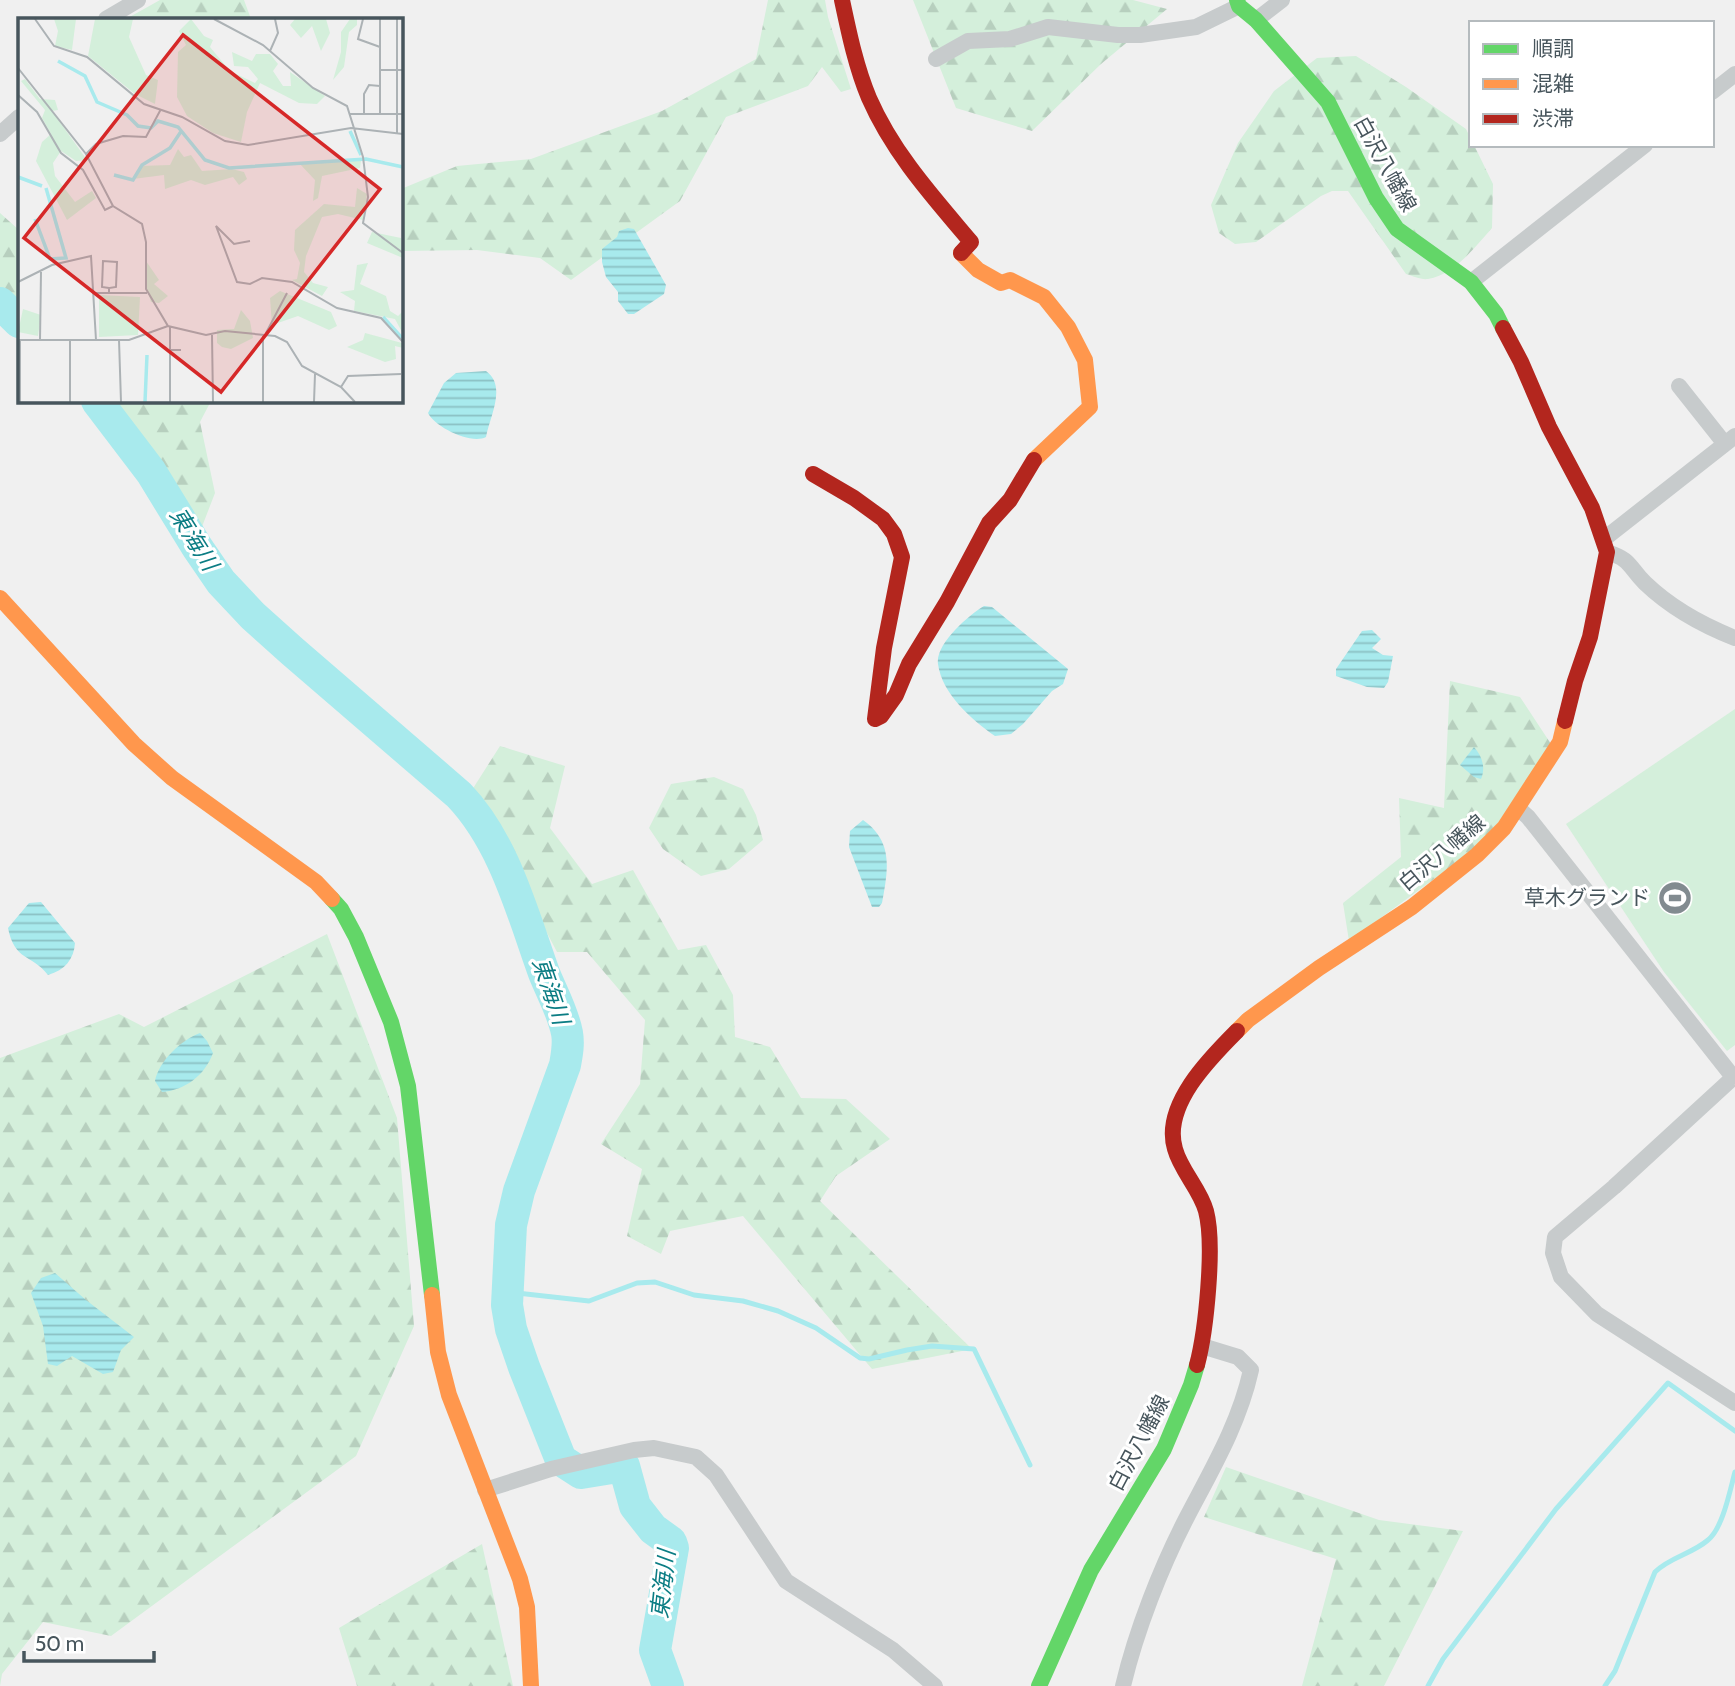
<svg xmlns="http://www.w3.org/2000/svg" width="1735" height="1686" font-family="Cabin,'Noto Sans JP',sans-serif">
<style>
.forest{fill:url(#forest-firs)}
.garden{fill:#d4efdb}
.water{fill:url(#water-rules)}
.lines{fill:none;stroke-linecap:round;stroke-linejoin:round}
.stream{stroke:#a8eaed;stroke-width:5}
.river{stroke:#a8eaed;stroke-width:32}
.street{stroke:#c7cbcc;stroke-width:16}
.fast{stroke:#63d668;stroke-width:16}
.slow{stroke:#ff974d;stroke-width:16}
.jam{stroke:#b3261e;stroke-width:16}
.labels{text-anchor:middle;stroke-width:6;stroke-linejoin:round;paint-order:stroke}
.street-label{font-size:21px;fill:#47555c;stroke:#fff}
.poi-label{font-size:21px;fill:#47555c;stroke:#fff;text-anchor:end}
.water-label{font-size:23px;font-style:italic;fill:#0c7d84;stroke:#fff}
.inset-river{fill:none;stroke:#a8eaed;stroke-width:3.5}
.inset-road{fill:none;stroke:#acb2b5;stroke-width:2}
.view{fill:#d62828;fill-opacity:0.15;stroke:#d62828;stroke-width:3.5}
.inset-edge{fill:none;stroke:#47555c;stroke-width:3.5}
</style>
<defs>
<pattern id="forest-firs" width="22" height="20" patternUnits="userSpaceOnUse" patternTransform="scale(1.75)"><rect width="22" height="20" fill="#d4efdb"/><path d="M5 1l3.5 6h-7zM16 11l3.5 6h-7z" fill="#b7cfbe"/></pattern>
<pattern id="water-rules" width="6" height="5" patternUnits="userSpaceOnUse" patternTransform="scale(1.75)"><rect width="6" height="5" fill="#a8eaed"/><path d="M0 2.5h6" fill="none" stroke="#8bc0c3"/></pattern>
</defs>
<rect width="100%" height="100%" fill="#f0f0f0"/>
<path class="forest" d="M160,0H244L251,19H126Z
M768,0H825L828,17L851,89L841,92L822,67L808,86L726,117L680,201L571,280L540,258L477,250L401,251V189L457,166L531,159L662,111L756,59Z
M913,0H1133L1167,9L1101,64L1032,131L956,108Z
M1356,56L1406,87L1466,129L1471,139V145H1474L1493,184L1492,228C1475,247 1454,275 1428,279C1421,280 1413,276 1406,274L1348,191H1332L1321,196L1256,242L1235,244L1219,233L1211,205L1238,143L1274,91L1317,58Z
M0,213L19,230V309L0,290Z
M108,401H211L200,422L215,493L198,537L159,469Z
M1450,681L1520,697L1551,744L1498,823L1467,855L1349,941L1343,903L1401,857L1399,798L1444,808Z
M500,746L565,766L550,828L592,884L633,870L678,950L706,945L733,995L735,1037L770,1047L801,1098L846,1099L890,1139L836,1176L820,1201L972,1349L872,1369L743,1216L670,1231L661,1254L627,1236L642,1169L601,1144L640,1084L645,1020L587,952H557L472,790Z
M714,777L743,789L756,815L763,840L729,869L701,876L663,849L649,828L671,784Z
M327,934L397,1118L414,1326L356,1456L111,1636L43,1622L2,1674L0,1686V1058L119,1014L144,1027Z
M1226,1467L1379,1520L1463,1531L1384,1686H1302L1336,1559L1204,1517Z
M482,1544L513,1686H357L339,1628Z"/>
<path class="garden" d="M1735,709V1045L1727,1051L1664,972L1566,824Z"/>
<path class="water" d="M628,228L634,229L666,285L664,294L634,314H628L618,301V292L606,277L602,262V249L617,237L619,231Z
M486,371C507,386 490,416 486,437C471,445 435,427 428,413L444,383L456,373Z
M984,606L992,607L1068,669L1063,684L1052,691L1023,724L1011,734L995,736C972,720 942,694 938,664C935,644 969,615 984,606Z
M1372,630L1381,639L1372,648L1383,655L1393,656L1388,682L1384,688L1367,687L1336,676V669L1362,631Z
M1474,747C1482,756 1486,767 1481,779L1474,777L1460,765Z
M863,820C894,842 888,870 882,903L879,907H872L849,847L850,831Z
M41,902L75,943C74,959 65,970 48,975C31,953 15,962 8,928L29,903Z
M200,1033L207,1041L213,1053C205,1075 186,1090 162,1092L155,1081C159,1061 181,1040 200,1033Z
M55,1273L86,1300L134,1337L121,1350L113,1372L103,1374L72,1356L57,1366L48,1364L43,1326L31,1293L41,1278Z"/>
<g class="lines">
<path class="stream" d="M507,1292L589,1301L637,1283L655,1282L694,1295L743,1301L778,1311L816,1328L860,1358L869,1359L907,1350L932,1346L974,1349L1030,1465
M1428,1686L1443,1659L1556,1509L1668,1383L1735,1431
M1605,1686L1615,1671L1655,1572C1670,1557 1692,1554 1708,1540C1723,1528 1730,1490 1735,1472"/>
<path class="river" d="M0,303L19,322
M97,401L151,472L197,547L221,582L253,616L292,651L459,795C504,842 522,912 544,973C552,993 563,1012 567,1033C569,1044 567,1054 565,1065L519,1191L511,1225L507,1305L511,1329L524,1367L561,1460L581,1473L624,1466L635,1506L653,1529L671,1542L673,1548L655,1650L668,1686"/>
<path class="street" d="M106,19L138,0
M1256,20L1282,0
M936,59L968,41L1010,39L1048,27L1118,35H1140L1196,27L1239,6
M1712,92L1735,74
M0,134L19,117
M1471,282L1645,145
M1679,386L1725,444L1735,436
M1604,539L1725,444
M1607,552C1632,560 1628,566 1645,583C1671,608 1702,625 1735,638
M1518,808L1528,817L1733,1077
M1735,1076L1614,1187L1555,1237L1553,1253L1561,1277L1597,1314L1735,1403
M485,1490L551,1469L634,1450L654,1448L696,1457L716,1475L786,1581L893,1650L935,1686
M1123,1686C1136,1631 1161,1567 1187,1517C1212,1469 1239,1424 1251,1370L1238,1357L1202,1346"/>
<path class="fast" d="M1237,0L1239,6L1256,20L1328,102L1376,198L1397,229L1471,282L1496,314L1503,328
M332,899L341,909L356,937L391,1022L408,1086L432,1295
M1039,1686L1091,1570L1164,1449L1191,1385L1197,1365"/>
<path class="slow" d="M961,253L978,270L1001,283L1010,280L1044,297L1068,327L1085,360L1090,407L1034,460
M0,598L134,744L172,778L316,882L332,899
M1237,1031L1248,1020L1319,968L1412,907L1477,855L1504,828L1560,742L1565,721
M432,1295L438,1352L449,1395L520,1579L527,1607L531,1686"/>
<path class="jam" d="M842,0C849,33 856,67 869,98C893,153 933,197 971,242L961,253
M1503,328L1521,362L1549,427L1592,508L1607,552L1590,637L1575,681L1565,721
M813,474L854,498L883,519L894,534L902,557L884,648L875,719L881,716L896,695L909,664L947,602L989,523L1010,500L1034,460
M1197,1365C1206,1331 1215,1245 1206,1211C1200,1189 1181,1171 1175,1149C1162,1106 1209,1059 1237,1031"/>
</g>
<defs>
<g id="stadium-disc" transform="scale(1.75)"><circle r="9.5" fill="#828b90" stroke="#fff"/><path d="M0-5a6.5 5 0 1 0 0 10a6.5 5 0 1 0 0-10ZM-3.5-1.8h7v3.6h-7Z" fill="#fff"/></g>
</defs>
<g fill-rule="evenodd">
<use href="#stadium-disc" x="1675" y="898"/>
</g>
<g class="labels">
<g class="street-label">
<text transform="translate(1385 164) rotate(61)" y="7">白沢八幡線</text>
<text transform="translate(1442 853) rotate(-40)" y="7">白沢八幡線</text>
<text transform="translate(1139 1443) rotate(-62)" y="7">白沢八幡線</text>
</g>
<g class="poi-label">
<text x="1650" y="905">草木グランド</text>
</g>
<g class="water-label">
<text transform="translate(194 539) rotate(58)" y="8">東海川</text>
<text transform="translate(551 991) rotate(71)" y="8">東海川</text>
<text transform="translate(663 1584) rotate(-84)" y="8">東海川</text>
</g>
</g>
<g transform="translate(18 18)">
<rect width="385" height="385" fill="#f0f0f0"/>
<path d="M36,1H58L54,32L37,28L40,13ZM77,1H115L111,19L128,57L140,62L137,86L117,76L70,38ZM173,1L186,18L195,22L192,29L212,53L237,65L240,61L230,49L216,48L214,34L234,43L238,36H252L260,46L255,53L265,68H273L272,54L307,78L299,86L281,85L242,65L229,94L223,124L195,115L169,98L159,79L160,34L168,27L161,13ZM277,1H308L312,15L303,33L294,8L283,20L272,7ZM332,1H339V7L331,14L326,49L315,62L323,34V14ZM7,61L22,81L37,82L40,92L34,93L69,142L58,143L43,133L35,145L37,158L57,184L74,173L78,180L49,202L18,143L24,124L33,116L24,100L27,92L3,63ZM160,131L166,139L173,137L184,153L214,151L226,154L229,161L221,167L215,159L187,167L173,162L147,171L146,157L115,161L122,148L152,147ZM343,142L342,150L304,158L300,180L295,183L297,162L281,145ZM339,170L349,176L345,202L320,196L304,199L288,238L286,254L295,265L310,269L304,278L274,262L279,261L282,245L276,232L277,212L306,186L337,189ZM354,214L383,220L385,240L349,225ZM128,243L141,262L136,266L150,278L141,285L133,284L129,271ZM350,245L342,266L368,278L372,293L380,298L385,293V316L377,301L336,293L337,283L322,274L336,272L339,247ZM262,273L313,294L319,308L311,312L280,298L254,307L252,280ZM5,291L23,297L20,318L0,314ZM223,292L232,303L235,320L213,331L204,329L199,325V312L216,311ZM347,315L384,325L385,330L377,328L378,341L367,344L329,329L345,322Z" fill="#d4efdb"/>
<path d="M81,277L122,279L120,317L81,319Z" fill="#d4efdb"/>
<path class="inset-river" d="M40,43L67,58L79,84L109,97L120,108L133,110L140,103L160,109L187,142L211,150L348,141L385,149M332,113L343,137M96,157L115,162L124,147L152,130L164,112M0,159L24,168M17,201L32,241L48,240L28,170M365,299L384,320M127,384L129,337"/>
<path class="inset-road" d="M17,1L36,28L69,39L126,86L164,99L207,123L230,127L333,110L385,116M196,1L245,27L295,70L329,88L345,139L350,179L345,205L385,235M345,1L340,21L362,29M362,1V96M379,1V115M252,33L260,15L257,1M0,50L68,136L95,188L124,206L128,224V271L150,308L188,317L207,313L257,318L269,324L284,348L323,369L337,384M362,52H385M0,77L19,94L43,135L65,152L87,192L95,188M346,95V76L351,67L362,68M331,96H385M68,136L78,126L105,118L128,119L143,91M232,223L216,226L198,208L219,264L232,266L244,260L274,264L319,290L363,300L385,324M0,264L34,247L73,238L78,322M91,270L84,269L85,243L99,244L98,269L91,270V275M77,275H129M152,309V332M248,315L269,275M245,316V384M194,317L195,384M0,322H111L150,308M2,322V384M22,322L23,254M52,322V384M101,322L103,384M323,369L330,358L383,356M152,384V332H163M296,384L297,356"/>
<path class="view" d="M165,17L362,171L203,374L6,220Z"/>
<rect width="385" height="385" class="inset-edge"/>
</g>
<rect x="1469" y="21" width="245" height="126" fill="#ffffff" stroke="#b5bbbe" stroke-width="2"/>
<rect x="1483" y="44" width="35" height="10" fill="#63d668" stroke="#b5bbbe" stroke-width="2"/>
<text x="1532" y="56" font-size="21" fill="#47555c">順調</text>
<rect x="1483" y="79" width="35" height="10" fill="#ff974d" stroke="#b5bbbe" stroke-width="2"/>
<text x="1532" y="91" font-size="21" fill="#47555c">混雑</text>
<rect x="1483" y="114" width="35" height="10" fill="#b3261e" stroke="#b5bbbe" stroke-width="2"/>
<text x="1532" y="126" font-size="21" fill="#47555c">渋滞</text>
<path d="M24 1651v10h130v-10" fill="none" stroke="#47555c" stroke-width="3.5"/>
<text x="35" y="1651" font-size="21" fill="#47555c" stroke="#ffffff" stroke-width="5" paint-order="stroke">50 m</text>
</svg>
